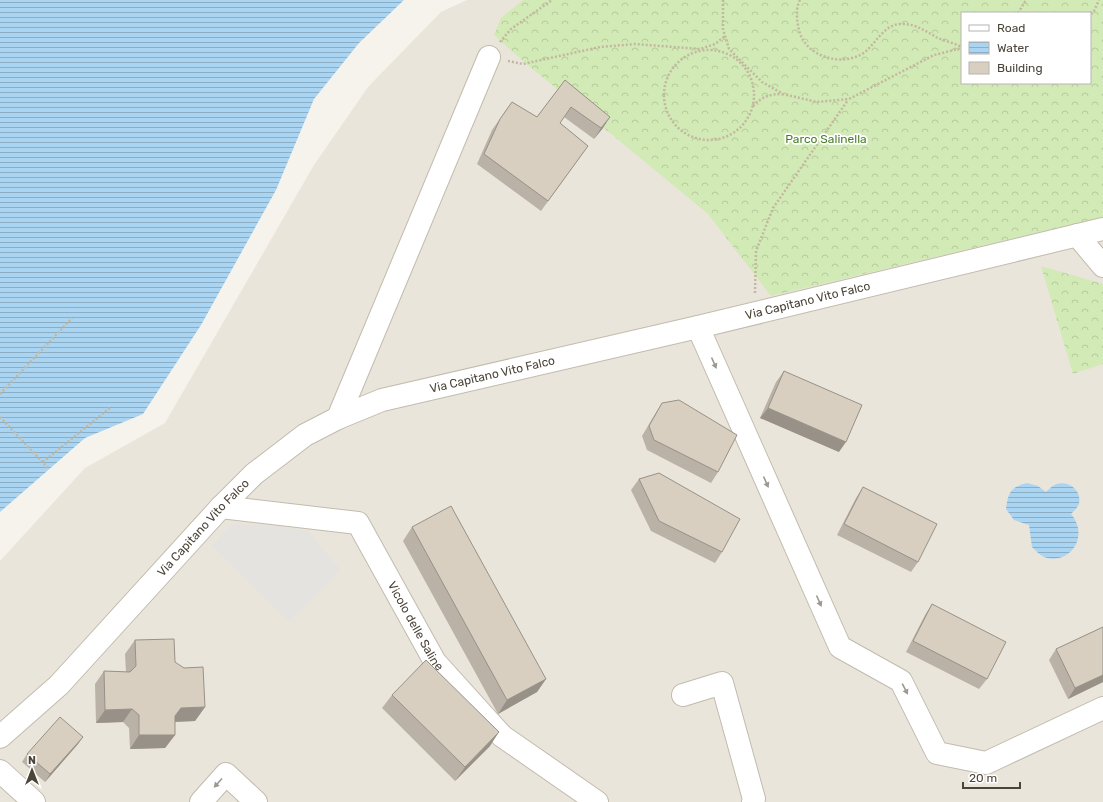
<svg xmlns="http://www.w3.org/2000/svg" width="1103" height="802" font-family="Rubik,sans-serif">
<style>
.residential{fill:#eae5da;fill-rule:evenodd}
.forest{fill:url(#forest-crowns);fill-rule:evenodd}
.parking{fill:#e5e3e0}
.water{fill:url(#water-rules)}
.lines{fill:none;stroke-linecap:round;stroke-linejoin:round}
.minor-casing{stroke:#c2bbae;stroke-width:24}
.path{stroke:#c4b79f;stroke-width:2.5;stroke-dasharray:2 2;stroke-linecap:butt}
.minor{stroke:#fff;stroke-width:22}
.wall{fill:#bab2a6}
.shaded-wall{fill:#979187}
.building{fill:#d8cfc1;stroke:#979187}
.oneway{fill:#9c9892}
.labels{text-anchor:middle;stroke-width:3.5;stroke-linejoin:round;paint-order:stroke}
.park-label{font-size:12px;fill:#4a7f2a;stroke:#fff}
.street-label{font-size:12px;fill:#4b4439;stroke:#fff}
</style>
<defs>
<pattern id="forest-crowns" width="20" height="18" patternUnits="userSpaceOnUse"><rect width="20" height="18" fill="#d2eab5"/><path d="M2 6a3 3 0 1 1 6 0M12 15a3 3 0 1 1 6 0" fill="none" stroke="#b6ca9c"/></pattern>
<pattern id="water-rules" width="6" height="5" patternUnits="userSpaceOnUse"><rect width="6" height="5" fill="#a9d4f2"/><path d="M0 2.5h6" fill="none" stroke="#8caec5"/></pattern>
</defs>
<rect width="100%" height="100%" fill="#f6f3ec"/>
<path class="residential" d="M467,0H1103V802H0V561L85,468L165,423L314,165L368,87L441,12ZM962,13H1090V83H962Z"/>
<path class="forest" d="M523,0H1103V217L771,296L708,214L529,66L494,35L501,18ZM962,13H1090V83H962Z
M1041,266L1103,284V364L1073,374Z"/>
<path class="parking" d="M232,524L277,526L308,531L341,570L289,622L211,546Z"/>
<path class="water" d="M0,0H404L359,43L314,99L276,190L201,325L143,414L85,438L0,512Z
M1027,483L1038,486L1046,492C1049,489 1053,485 1057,484C1070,480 1084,493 1078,506C1076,509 1073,512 1071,514C1090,536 1070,566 1044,557C1040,555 1035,550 1032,547L1029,525L1014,520L1006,509C1008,492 1011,487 1027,483Z"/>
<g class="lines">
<g class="minor-casing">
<g id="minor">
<path d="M1077,235L1103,266"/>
<path d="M698,327L840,647L901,681L937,753L986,763L1103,708"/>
<path d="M338,418L489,57"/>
<path id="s1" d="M221,507L358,523L435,662L502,736L597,802"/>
<path d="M683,695L722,683L754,799L753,802"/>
<path id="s2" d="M0,737L59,685L221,507L254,474L305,435L338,418L382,400L698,327L1103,229"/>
<path d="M0,771L34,802"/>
<path d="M201,802L226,774L256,802"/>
</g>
</g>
<path class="path" d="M723,0V29L729,49L762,82L783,94L817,102L849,99L934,55L962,48
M800,0C795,9 797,21 799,30C805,56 840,67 862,54C875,46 882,26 899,24C914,23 924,30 936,37C944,41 954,43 962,47
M1018,13L1026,0
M1090,13L1094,11L1099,0
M500,42L511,29L552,0
M664 95a45 45 0 1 1 90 0a45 45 0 1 1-90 0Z
M508,61L523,64L600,47L635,44L700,49L715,44L725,36
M753,106C762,97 769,94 782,94
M755,293L756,251L773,208L848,100
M0,394L72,318
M0,417L48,468
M43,462L111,407"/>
<use href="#minor" class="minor"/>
</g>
<path class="wall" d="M565,80L603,128L594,139L564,117L560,123L588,146L541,211L477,164L492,130L512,102L537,117Z
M784,371L839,452L760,418L776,382Z
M662,403L718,472L711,483L647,450L642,436L655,414Z
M639,479L722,552L715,563L651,531L631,490Z
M863,487L918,562L911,572L837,535L856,498Z
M412,527L546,679L537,692L498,714L403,541Z
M932,604L987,679L979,689L906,652L925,615Z
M1103,627V682L1068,699L1049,660L1056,649Z
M135,640L175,662L205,707L195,721L175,722V735L165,748L130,749L129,728L123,722L96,723L95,684L104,671L126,672L125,654Z
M392,695L490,746L455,781L382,708Z
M83,737L78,744L45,782L22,762L27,754Z"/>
<path class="shaded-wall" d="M610,117L603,128L594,139L601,128Z
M768,408L846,442L839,452L760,418Z
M1103,675V682L1068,699L1075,688Z
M546,679L537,692L498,714L507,700Z
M205,707L195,721L171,722L175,716L181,708Z
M132,709L123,722L96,723L105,710Z
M499,732L490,746L455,781L465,767Z
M139,735H175L165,748L130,749Z
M83,737L78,744L45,782L50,774Z"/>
<path class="building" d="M565,80L610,117L601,128L571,107L560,123L588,146L548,201L484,154L500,119L512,102L537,117Z
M784,371L862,405L846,442L768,408Z
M679,400L737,435L718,472L654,440L649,426L662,403Z
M659,473L740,519L722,552L659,521L639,479Z
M863,487L937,524L918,562L844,524Z
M451,506L546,679L507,700L412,527Z
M932,604L1006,642L987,679L913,641Z
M1103,627V675L1075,688L1056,649Z
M174,639L175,662L184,668L203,667L205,707L181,708L175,716V735H139V715L132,709L105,710L104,671L130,672L136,666L135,640Z
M426,660L499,732L465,767L392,695Z
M60,717L83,737L50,774L27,754Z"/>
<defs><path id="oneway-solid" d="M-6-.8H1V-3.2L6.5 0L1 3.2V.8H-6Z"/></defs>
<g class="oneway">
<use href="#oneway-solid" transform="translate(714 363) rotate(66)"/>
<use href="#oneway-solid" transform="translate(766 482) rotate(66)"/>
<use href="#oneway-solid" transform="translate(819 601) rotate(66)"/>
<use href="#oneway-solid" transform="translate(905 689) rotate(63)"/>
<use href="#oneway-solid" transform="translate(218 783) rotate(132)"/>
</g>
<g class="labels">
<g class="park-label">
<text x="826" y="143">Parco Salinella</text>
</g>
<g class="street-label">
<text dy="4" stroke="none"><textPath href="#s2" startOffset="952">Via Capitano Vito Falco</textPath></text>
<text dy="4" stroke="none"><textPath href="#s2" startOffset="628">Via Capitano Vito Falco</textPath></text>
<text dy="4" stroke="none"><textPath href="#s2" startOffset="292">Via Capitano Vito Falco</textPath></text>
<text dy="4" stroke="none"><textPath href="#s1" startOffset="256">Vicolo delle Saline</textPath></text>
</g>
</g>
<rect x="961" y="12" width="130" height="72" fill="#ffffff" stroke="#b7b4b0"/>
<rect x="969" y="25" width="20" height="6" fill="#ffffff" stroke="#b7b4b0"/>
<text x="997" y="32" font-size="12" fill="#4b4439">Road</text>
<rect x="969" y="42" width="20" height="12" fill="url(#water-rules)" stroke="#b7b4b0"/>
<text x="997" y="52" font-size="12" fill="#4b4439">Water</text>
<rect x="969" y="62" width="20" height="12" fill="#d8cfc1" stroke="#b7b4b0"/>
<text x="997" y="72" font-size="12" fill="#4b4439">Building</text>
<g transform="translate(32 770)" stroke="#ffffff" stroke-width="3" paint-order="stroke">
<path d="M0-3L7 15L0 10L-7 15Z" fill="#4b4439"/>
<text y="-6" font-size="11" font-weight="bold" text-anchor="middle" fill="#4b4439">N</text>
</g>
<path d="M963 782v6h57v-6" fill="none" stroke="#4b4439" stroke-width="2"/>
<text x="969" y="782" font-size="12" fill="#4b4439" stroke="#ffffff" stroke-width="3" paint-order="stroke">20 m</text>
</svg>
